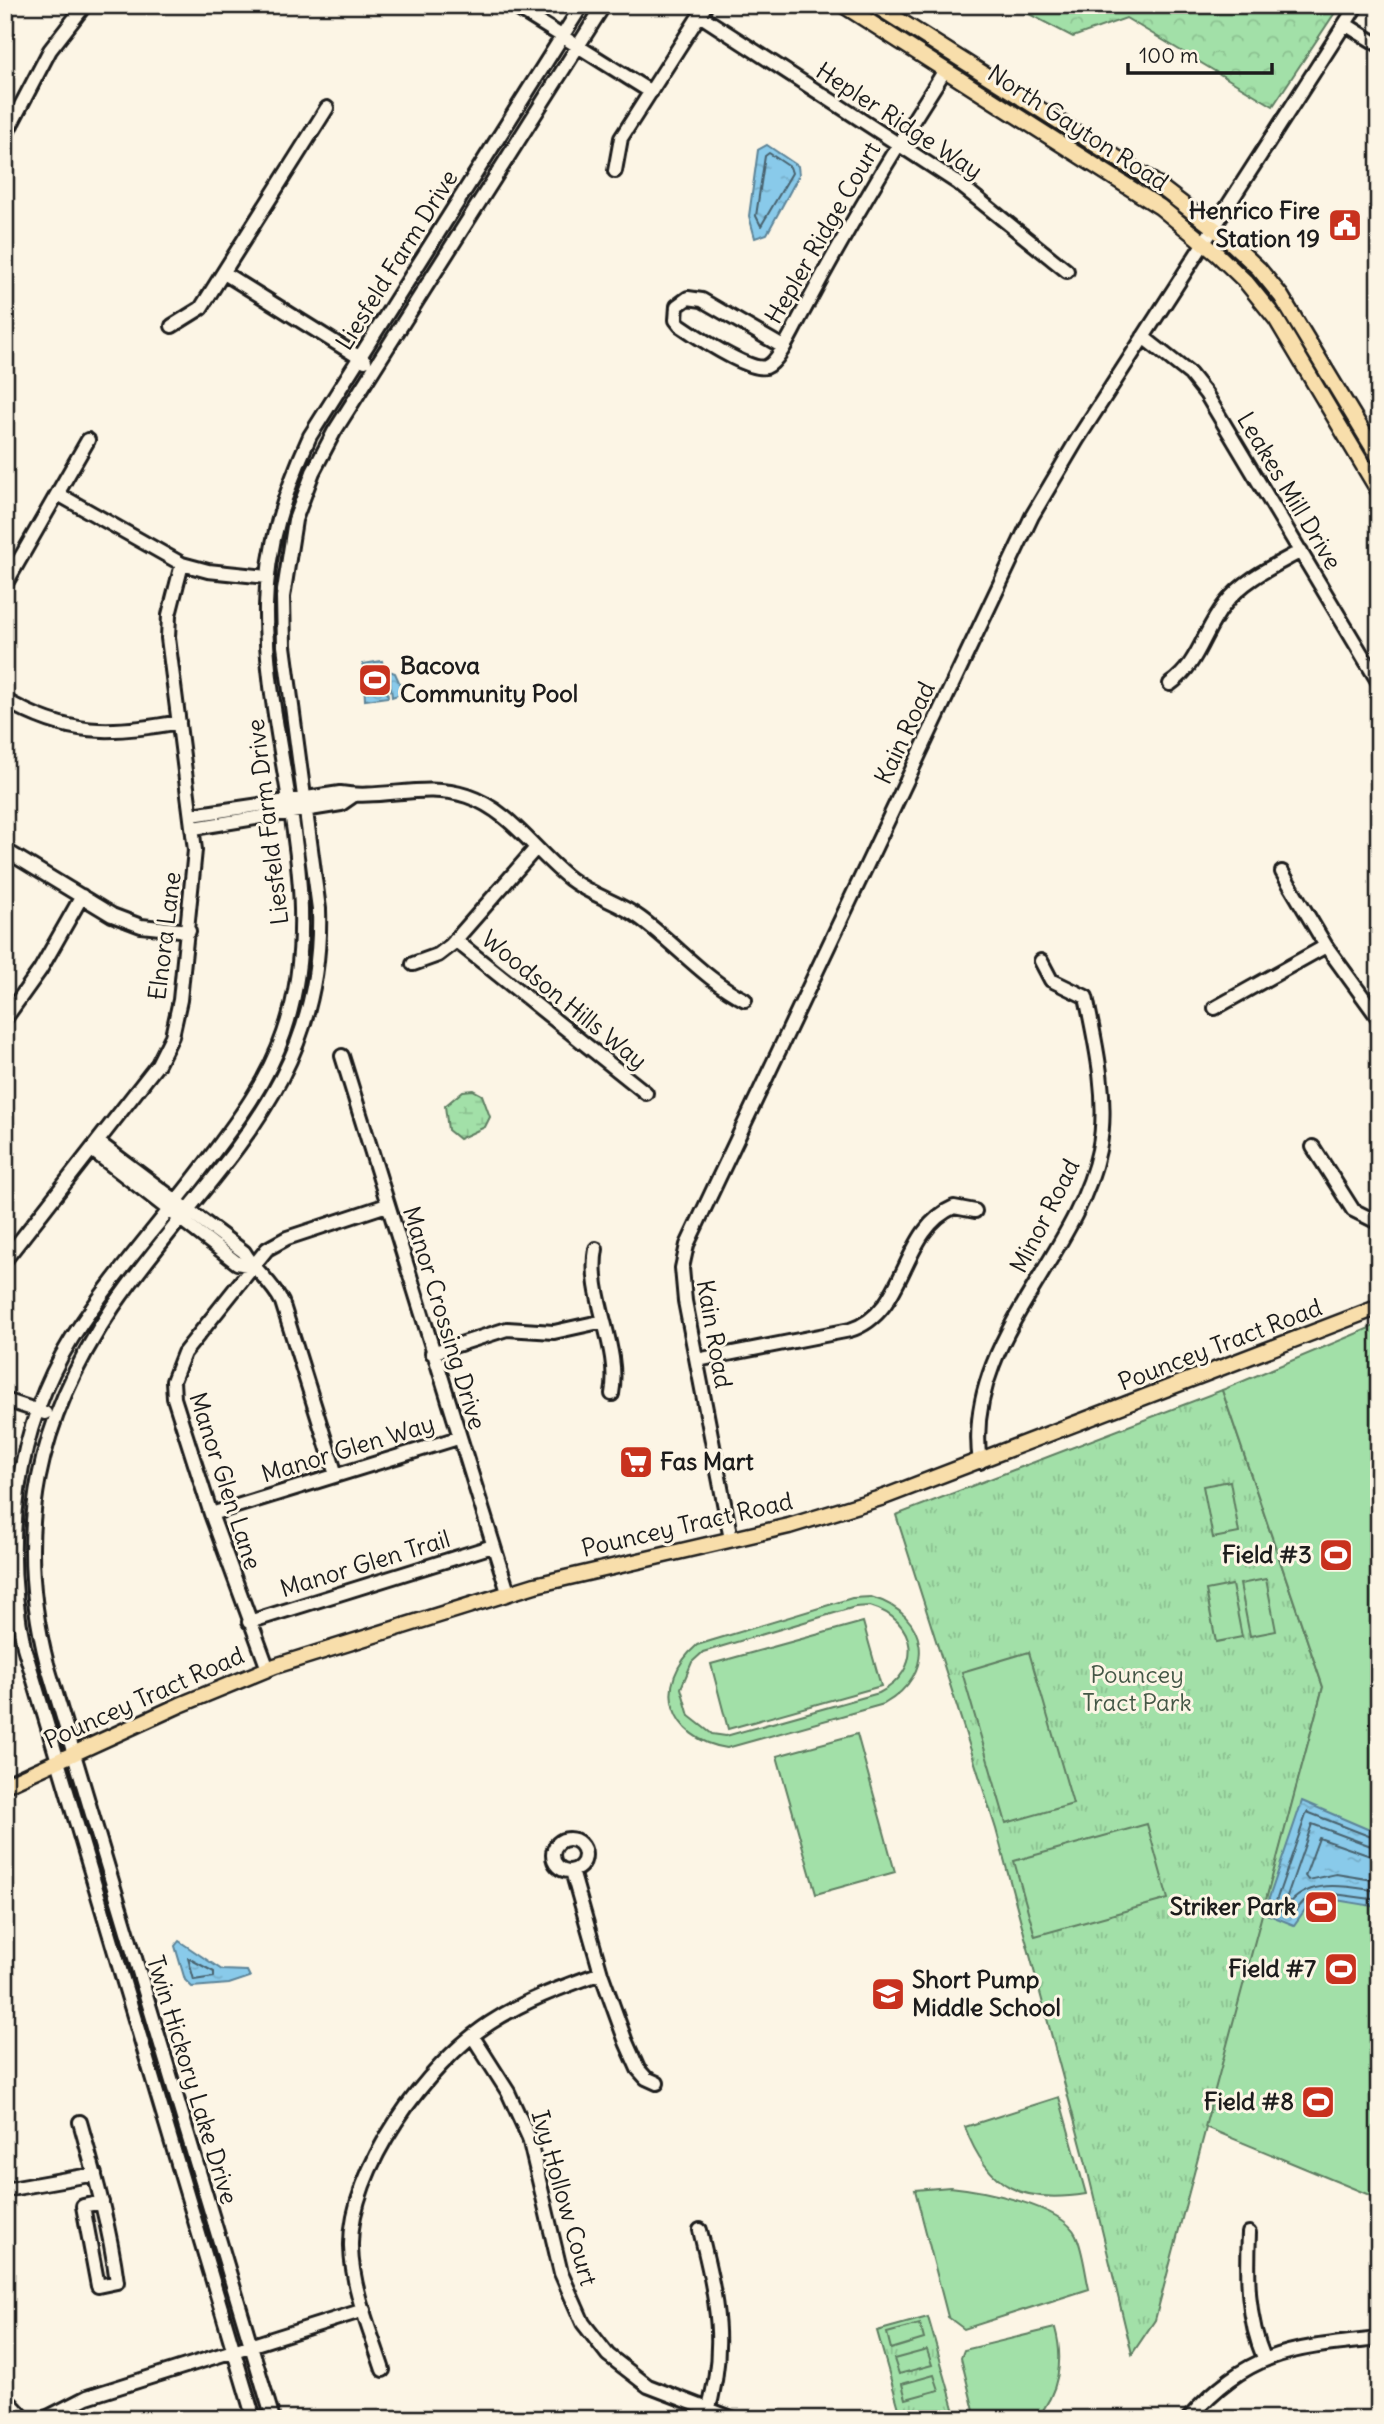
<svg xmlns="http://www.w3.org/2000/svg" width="1384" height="2424" font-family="Delius,sans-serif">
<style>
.forest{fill:url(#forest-crowns);stroke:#5f7e62;stroke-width:2}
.wetland{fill:url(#wetland-marsh);stroke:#5f7e62;stroke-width:2}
.park{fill:url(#park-tufts);stroke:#5f7e62;stroke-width:2}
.garden{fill:#a2e0a8;stroke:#5f7e62;stroke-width:2;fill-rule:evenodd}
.water{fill:url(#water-ripples);stroke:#5d8498;stroke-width:2}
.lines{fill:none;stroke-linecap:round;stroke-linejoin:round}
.shore{stroke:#48626e;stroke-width:2}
.minor-casing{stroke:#1c1c1c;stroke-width:18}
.major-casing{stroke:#1c1c1c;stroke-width:19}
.minor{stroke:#fcf5e5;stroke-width:12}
.major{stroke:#f8deab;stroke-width:14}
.labels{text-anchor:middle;stroke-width:6;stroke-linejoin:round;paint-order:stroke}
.street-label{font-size:24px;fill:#1c1c1c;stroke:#fcf5e5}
.poi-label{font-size:24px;font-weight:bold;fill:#1c1c1c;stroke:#fcf5e5;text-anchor:end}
.park-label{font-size:24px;fill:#445746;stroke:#fcf5e5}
</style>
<defs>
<pattern id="forest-crowns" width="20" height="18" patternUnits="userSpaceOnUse" patternTransform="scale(1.75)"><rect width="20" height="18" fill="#a2e0a8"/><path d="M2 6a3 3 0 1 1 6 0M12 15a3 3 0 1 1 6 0" fill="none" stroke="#8bc090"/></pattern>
<pattern id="wetland-marsh" width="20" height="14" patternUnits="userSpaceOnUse" patternTransform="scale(1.75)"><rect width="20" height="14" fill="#a2e0a8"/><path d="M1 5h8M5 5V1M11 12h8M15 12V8" fill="none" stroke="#8bc090"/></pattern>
<pattern id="park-tufts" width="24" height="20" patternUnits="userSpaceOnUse" patternTransform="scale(1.75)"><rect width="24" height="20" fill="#a2e0a8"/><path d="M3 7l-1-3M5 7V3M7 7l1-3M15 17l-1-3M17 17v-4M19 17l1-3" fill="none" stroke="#8bc090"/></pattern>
<pattern id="water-ripples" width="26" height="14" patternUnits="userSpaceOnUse" patternTransform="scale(1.75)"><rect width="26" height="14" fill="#89caea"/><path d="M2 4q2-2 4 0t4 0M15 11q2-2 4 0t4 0" fill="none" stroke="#76adc8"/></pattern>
</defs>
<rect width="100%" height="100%" fill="#fcf5e5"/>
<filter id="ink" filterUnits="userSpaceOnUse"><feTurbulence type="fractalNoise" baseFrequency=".0143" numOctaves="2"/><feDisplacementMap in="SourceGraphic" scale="14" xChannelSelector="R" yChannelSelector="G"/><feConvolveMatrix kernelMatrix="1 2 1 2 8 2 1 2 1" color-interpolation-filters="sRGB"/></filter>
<g filter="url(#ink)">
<path class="forest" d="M1012,5H1340L1273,106L1126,18L1073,37Z"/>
<path class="wetland" d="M463,1091L473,1090L482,1095L490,1117L485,1127L459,1139L448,1130L445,1106Z"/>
<path class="park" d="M1222,1390L1323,1687L1155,2320L1132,2354L1085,2160L996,1829L896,1515Z
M928,2317L957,2419H902L877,2331Z"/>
<path class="garden" d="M1379,1324V2199L1205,2127L1323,1687L1222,1390Z
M1230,1481L1239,1533L1213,1538L1203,1486Z
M1266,1579L1276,1631L1250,1636L1240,1584Z
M1232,1585L1242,1637L1216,1642L1206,1590Z
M871,1597C930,1614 937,1674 884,1704L727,1748C669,1739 652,1684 697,1645L852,1598ZM870,1606C918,1620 924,1670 879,1693L726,1736L712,1734L689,1716L681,1688L692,1662L703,1652L855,1607Z
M863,1622L881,1686L728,1729L711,1664Z
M1029,1652L1073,1804L1006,1823L962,1672Z
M857,1734L895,1872L816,1894L777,1756Z
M1147,1824L1168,1899L1035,1936L1014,1861Z
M1059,2097L1086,2194C1023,2204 988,2189 965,2127Z
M950,2187C980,2190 1062,2205 1076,2235C1083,2250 1085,2272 1089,2289L964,2329L948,2317L915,2190Z
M920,2324L924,2339L891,2349L887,2333Z
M1055,2328C1064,2360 1059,2393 1036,2419H976L961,2358L964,2350Z
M927,2350L932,2365L899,2374L894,2359Z
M934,2375L939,2390L906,2399L902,2384Z"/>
<path class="water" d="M767,145L798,166L799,175L767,234L755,238L749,216L758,150Z
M382,661L384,669L395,673L404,693L392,697L390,678L386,676L388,697L365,700L363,664Z
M1302,1801L1379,1834V1907L1336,1900L1307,1907L1294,1925L1264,1913Z
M179,1941L222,1970L247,1971L250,1977L229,1984L192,1987L185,1980L175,1946Z"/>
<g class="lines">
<path class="shore" d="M769,153L790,167L792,173L761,226L756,216L765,156Z
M1379,1840L1307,1812L1274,1907L1291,1916L1304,1901L1334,1894L1379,1900
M1379,1849L1312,1824L1286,1899L1291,1902C1313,1878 1349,1887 1379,1891
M1379,1859L1319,1838L1305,1876L1308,1880L1336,1874L1379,1881
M188,1958L214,1972V1977L194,1980Z"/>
<g class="minor-casing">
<path id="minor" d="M512,5L651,92
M701,16L958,183L1067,271
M1345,24L1379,45
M5,136L50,50L85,5
M615,171L621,138L706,5
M224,273L365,361
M172,326L201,308L327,108
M1143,337L1190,374L1206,394L1379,683
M783,347L702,300L688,298L677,306L676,320L680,325C696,336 750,372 766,367C780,362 796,323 804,310C848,227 895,148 945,70
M58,494L182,564L208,571L267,577
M5,585L88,440
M1170,684C1199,664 1203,631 1225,604C1244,579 1274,566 1301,551
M5,700C67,736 111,735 179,722
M192,815L340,793C382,800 425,782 467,796C510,810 536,853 570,879C592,896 619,902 640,918C677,945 704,979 745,1000
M194,828L341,804L354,795
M5,850L112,915L141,926L189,931
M1282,872L1326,946
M455,940L646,1093
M413,964L438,955L451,945L536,848
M1215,1008L1326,946L1379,1019
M5,1019L40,970L82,896
M342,1056L508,1592
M98,1142L244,1252C255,1271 272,1282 282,1302L336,1475
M1313,1147L1353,1210L1379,1223
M92,1150L237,1263L252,1266
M596,1249C587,1297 621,1346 612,1394
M5,1260L158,1064L172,1036L180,1000L195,850L168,638L169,615L182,564
M432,1353L507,1329L554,1332L604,1321
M697,1360L850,1330C908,1312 900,1230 954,1207L975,1211
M5,1400L45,1413
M980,1462C962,1344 1077,1258 1099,1150C1109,1102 1096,1044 1086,997L1051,980L1041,961
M211,1514L458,1438
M731,1539L685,1301L682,1268L687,1245L1032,516L1077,440L1357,5
M249,1622L493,1546
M268,1669L211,1514L174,1398L173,1381L184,1353L267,1249L287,1238L387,1205
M553 1855a16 16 0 1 1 32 0a16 16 0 1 1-32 0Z
M572,1871L601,1973L626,2042L638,2069L646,2078L657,2083
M473,2037L508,2092L529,2138L561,2273L583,2323L608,2355L648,2386L734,2419
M80,2122C95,2175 110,2228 117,2282L98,2286L83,2206L102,2202
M5,2190L95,2174
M700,2230C717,2300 728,2348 706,2418
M1249,2233C1247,2276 1247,2318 1264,2358
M383,2370C370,2330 352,2289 351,2247C349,2170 427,2064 490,2023C525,2000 562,1987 601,1973
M5,2397L25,2419
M44,2419L87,2397L364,2310
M254,2419L24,1647C2,1543 15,1430 72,1338C110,1279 157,1227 199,1172C232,1128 266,1086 284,1033C332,892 264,749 266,606C267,545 285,491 310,436L582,5
M273,2419L47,1664C13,1530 37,1421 113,1307C205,1172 325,1091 319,909L284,646L283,597L295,520L313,472L334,432L604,5
M1188,2419C1249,2350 1292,2348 1379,2339"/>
</g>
<g class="major-casing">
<path id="major" d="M843,5L1160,207L1217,254L1246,282L1276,319L1379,492
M875,5L1150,179L1224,236L1259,269L1281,296L1379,458
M5,1785L180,1705L275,1666L535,1585L789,1526L884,1497L1379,1307"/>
</g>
<use href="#minor" class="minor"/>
<use href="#major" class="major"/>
</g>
</g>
<defs>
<g id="civic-square" transform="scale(1.75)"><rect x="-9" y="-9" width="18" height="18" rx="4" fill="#c8321e" stroke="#fcf5e5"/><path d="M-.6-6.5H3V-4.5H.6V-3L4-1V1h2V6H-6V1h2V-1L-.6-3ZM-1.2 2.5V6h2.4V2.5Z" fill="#fff"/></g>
<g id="stadium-square" transform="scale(1.75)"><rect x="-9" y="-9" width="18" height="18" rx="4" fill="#c8321e" stroke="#fcf5e5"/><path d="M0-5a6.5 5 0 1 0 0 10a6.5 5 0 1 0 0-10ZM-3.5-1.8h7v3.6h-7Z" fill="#fff"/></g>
<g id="supermarket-square" transform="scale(1.75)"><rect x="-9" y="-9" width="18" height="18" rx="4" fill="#c8321e" stroke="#fcf5e5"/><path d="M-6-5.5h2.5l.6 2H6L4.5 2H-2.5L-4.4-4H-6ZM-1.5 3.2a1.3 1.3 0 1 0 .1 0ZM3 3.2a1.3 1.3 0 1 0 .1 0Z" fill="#fff"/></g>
<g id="school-square" transform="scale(1.75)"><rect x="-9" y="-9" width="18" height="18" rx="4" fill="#c8321e" stroke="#fcf5e5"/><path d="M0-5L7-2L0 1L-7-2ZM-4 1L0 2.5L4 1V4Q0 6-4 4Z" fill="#fff"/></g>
</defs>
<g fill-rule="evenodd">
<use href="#civic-square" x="1345" y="225"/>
<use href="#stadium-square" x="375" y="680"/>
<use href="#supermarket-square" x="636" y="1462"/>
<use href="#stadium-square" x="1336" y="1555"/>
<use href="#stadium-square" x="1321" y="1907"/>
<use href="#stadium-square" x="1341" y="1969"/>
<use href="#school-square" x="888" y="1994"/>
<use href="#stadium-square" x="1318" y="2102"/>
</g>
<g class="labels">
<g class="street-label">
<text transform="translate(899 121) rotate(33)" y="8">Hepler Ridge Way</text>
<text transform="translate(1078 128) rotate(33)" y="8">North Gayton Road</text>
<text transform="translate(823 233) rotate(-60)" y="8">Hepler Ridge Court</text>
<text transform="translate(397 260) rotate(-58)" y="8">Liesfeld Farm Drive</text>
<text transform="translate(1289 491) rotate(59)" y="8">Leakes Mill Drive</text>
<text transform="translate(905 733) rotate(-65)" y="8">Kain Road</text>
<text transform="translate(268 822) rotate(-97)" y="8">Liesfeld Farm Drive</text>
<text transform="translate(165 936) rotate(-83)" y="8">Elnora Lane</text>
<text transform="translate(564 1000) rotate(39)" y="8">Woodson Hills Way</text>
<text transform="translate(1045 1216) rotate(-63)" y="8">Minor Road</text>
<text transform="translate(444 1318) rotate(73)" y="8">Manor Crossing Drive</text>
<text transform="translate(714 1334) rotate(80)" y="8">Kain Road</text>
<text transform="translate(1220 1345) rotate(-21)" y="8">Pouncey Tract Road</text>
<text transform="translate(348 1449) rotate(-17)" y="8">Manor Glen Way</text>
<text transform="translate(225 1481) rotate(72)" y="8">Manor Glen Lane</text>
<text transform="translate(687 1525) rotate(-13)" y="8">Pouncey Tract Road</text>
<text transform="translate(365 1564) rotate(-17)" y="8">Manor Glen Trail</text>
<text transform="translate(144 1698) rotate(-24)" y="8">Pouncey Tract Road</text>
<text transform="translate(192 2080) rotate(73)" y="8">Twin Hickory Lake Drive</text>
<text transform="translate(564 2198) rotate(74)" y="8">Ivy Hollow Court</text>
</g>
<g class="poi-label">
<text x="1320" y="219">Henrico Fire<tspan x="1320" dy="28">Station 19</tspan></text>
<text x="400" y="674" text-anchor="start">Bacova<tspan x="400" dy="28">Community Pool</tspan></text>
<text x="660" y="1470" text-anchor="start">Fas Mart</text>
<text x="1312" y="1563">Field #3</text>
<text x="1296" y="1915">Striker Park</text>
<text x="1316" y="1977">Field #7</text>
<text x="912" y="1988" text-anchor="start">Short Pump<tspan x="912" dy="28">Middle School</tspan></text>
<text x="1294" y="2110">Field #8</text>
</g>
<g class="park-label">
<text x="1137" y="1683">Pouncey<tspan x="1137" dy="28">Tract Park</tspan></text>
</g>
</g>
<rect width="1384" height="2424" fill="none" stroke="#fcf5e5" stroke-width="28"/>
<rect x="14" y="14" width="1356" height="2396" fill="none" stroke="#1c1c1c" stroke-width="2.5" filter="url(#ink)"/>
<path d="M1128 63v10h144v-10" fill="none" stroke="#1c1c1c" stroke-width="3.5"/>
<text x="1139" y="63" font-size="21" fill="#1c1c1c" stroke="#fcf5e5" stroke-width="5" paint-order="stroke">100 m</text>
</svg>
